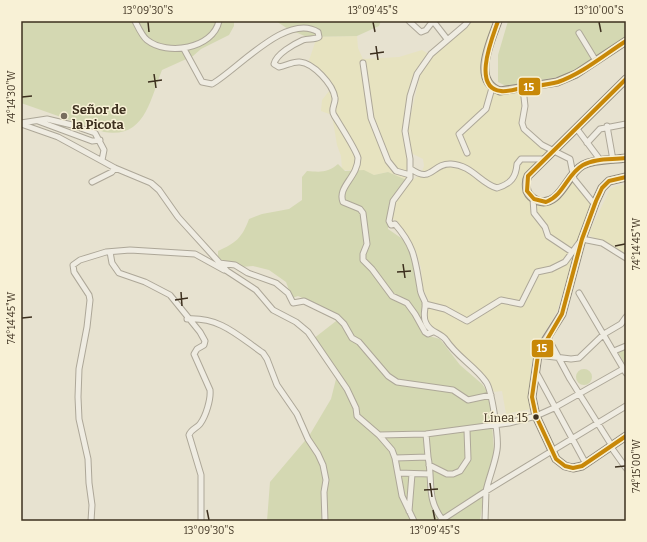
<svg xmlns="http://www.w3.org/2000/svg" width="647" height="542" font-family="Bitter,serif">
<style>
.farmland{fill:#e7e3c0}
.green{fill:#d4d8b2}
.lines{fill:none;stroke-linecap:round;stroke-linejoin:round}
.minor-casing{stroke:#ada798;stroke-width:7}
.highway-casing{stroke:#928c7f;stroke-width:9}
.minor{stroke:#efece2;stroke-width:5}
.highway{stroke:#dad3c0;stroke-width:7}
.bus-1-casing{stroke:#f8f1d6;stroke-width:7}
.bus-1{stroke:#c88808;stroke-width:4}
.ticks{fill:none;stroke:#3d301f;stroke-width:1.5}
.poi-dot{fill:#786e5d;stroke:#f8f1d6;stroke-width:1.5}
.bus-dot{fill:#3d301f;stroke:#f8f1d6;stroke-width:1.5}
.labels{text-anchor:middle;stroke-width:3;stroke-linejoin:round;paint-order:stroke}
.bus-label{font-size:12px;fill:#3d301f;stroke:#f8f1d6;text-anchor:end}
.poi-label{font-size:13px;font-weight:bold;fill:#3d301f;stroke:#f8f1d6;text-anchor:start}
.line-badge{stroke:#f8f1d6;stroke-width:1.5}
.badge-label{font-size:11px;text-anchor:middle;font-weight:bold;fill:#fff}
.neatline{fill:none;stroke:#3d301f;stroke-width:1.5}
.ticks-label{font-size:10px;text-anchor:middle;fill:#3d301f}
</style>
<rect width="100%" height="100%" fill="#e7e2d0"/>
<path class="farmland" d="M470,21H494L483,53L481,69L484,82L488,87L498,92H525L522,124L532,138L552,150L525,181L535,204L542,206L557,200L572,179L576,187L583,192L591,202L557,311L536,347L531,366V409L506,414L502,391L494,392L490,382L460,354L448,338L431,326L425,312L430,303L423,289L421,268L416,251L398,222L392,218L394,202L408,183L421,174L424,166L423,159L411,153L407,131L420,75L428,61L422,68L417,80L407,119L405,135L410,165L409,181L388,172L374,175L352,170H342L341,156L337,145L332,115L321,111L322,100L333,86L332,82L324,77L308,63L317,37L357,36L358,48L363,59L399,57L422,50L432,56Z
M626,184V257L604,242L588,235L610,189L616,186Z"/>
<path class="green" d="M21,21H234V26L229,35L201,49L193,56L162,70C150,100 145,139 104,132L21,103Z
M276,21H381L379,26L357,36L307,37L288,29Z
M508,21H626V38L591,61L563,76L506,86L498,82V55Z
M338,164L345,171L364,170L374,175L388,172L409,181L389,202L388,229L404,240L413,259L425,306L424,329L429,336L440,339L460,365L482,384L490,395L494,452L486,481L480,521H267L270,482L309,436L331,399L337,375L313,339L340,318L323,307L298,296L292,298L286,282L269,270L253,266L241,267L216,259L218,256V251C236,243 242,238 249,219L262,214L289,209L302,200V177L307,171C320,172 328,173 338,164Z
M626,348V366L618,352Z
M576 377a8 8 0 1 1 16 0a8 8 0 1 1-16 0Z"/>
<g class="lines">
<g class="minor-casing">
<path id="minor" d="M135,21C138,27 142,36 147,40C167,56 213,49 219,21
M409,21L421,32L426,30L433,21
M433,21L447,39
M579,33L596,61
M184,49L202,82L212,84C237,70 287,12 318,32L319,37C314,40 309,38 303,40C294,44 276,54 274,64L279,67C286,66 293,61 300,62C313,63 333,84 335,98C336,103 330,110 334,115C338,122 357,151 358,158C358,177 337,187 343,202L360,209L363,213L367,244L363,254V260L372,269L392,296L407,303L415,314L425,332L428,334L433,332
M363,63L371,118L388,161L396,171L410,175
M523,88L525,106L522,123L524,129L542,145L570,159L574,179L595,205
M38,121L92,141L100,140
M21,123L47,119L72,125L95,133L104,150L102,160
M21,124L58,137L115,168L151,183L159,190L178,217L227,271L256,290L273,310L296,322L308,332L347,389L356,408L357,416L379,435L392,450L395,458L402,496L414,521
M607,126L613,160
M577,129L601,161
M587,143L600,129L626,124
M467,153L459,134L486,109L492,88
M411,169C432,184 432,163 451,164C472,165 481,184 497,188C511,184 516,177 517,164L521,159H544
M92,182L112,172L115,168
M533,199L534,213L545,227L548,236L572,252
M110,252L112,263L119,273L145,282L170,295L200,332L205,341L204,345L197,349L194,354L210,390C211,399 206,416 200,424C197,428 191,429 189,435L201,475V521
M219,263L235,265L248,273L276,283L288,293L293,303L304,301L337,317L344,324L352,338L359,342L388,376L397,382L453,390L468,400L491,395
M579,293L626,373
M425,304L445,309L467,321L501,300L521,304L537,272L551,269L565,262L582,239L602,243L626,258
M187,319C220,317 237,335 263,353L267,359L277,385L297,414L308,439L318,454L323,465L326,480L324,492L325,521
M548,338L570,379L612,446
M614,351L626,346
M538,355L571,359L579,358L604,334L621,324L626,317
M536,372L586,464
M426,434L428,457
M379,435L426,434L509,423L536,416L554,408L623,369
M611,447L626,468
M395,458L428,457C433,481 426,498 442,519
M429,465L447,474H453L460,471L468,459L467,430
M398,473L430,474
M409,511L412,474
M91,521L92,505L89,483L88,459L79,419L78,397L79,369L87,327L90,300L89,295L74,272L73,265L80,260L106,252L130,250L195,254L224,270
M440,521L486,491C489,477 495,464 497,450C499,439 492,390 486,382C475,366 457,357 446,340C440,332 430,333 426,323C422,316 426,309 425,302C423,297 420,293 420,288C415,260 415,247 395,224L391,225L389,221L393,201L410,178V159L405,131L410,96L417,74L431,54L465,25L468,21
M485,521L486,491L626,406"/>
</g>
<g class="highway-casing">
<path id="highway" d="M498,21C491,41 471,81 500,91L557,82L576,74L626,41
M626,79L528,176C526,180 526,186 527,191C529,196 533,199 538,201C560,208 567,173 583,165C595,159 613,160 626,158
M626,177L609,181L602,188L596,201L582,239L562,314L543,344L538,355L532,397L536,416L556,459L565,466L573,468L582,466L626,436"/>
</g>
<use href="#minor" class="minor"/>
<use href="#highway" class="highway"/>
<g class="bus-1-casing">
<path id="bus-1" d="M498,21C493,36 471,88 501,91C507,92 516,89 522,88C534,86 547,85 558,82C583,73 604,55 626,41
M626,79L528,176L527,191L534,199L546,202C564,195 567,174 583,165C595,158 612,160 626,158
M626,177L609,181L602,188L596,201L582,239L562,314L538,355L532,397L536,416L556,459L565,466L573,468L582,466L626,436"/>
</g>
<use href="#bus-1" class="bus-1"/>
</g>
<path class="ticks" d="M148,22L149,32M373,22L375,32M599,22L601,32M376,46L378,60M370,54L384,52M154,74L156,88M148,82L162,80M22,97L32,96M615,246L625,244M403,264L405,278M397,272L411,271M181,292L182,306M175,300L188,298M22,318L32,317M615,467L625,466M430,483L432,497M424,490L438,489M207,510L209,520M433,510L435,520"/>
<circle class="poi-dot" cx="64" cy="116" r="4"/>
<circle class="bus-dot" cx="536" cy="417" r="3.5"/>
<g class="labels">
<g class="bus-label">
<text x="528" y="422">Línea 15</text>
</g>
<g class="poi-label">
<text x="72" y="114">Señor de<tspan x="72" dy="15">la Picota</tspan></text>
</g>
</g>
<g class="line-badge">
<rect x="518" y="77" width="23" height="19" rx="4" fill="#c88808"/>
<rect x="531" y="339" width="23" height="19" rx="4" fill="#c88808"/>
</g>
<g class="badge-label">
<text x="529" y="91">15</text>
<text x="542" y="352">15</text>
</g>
<rect width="647" height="542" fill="none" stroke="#f8f1d6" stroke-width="44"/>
<rect x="22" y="22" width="603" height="498" class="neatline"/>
<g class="ticks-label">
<text x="148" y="14">13°09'30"S</text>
<text x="373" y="14">13°09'45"S</text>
<text x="599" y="14">13°10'00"S</text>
<text transform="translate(11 97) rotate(-90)" y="4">74°14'30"W</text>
<text transform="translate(636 244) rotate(-90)" y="4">74°14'45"W</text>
<text transform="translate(11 318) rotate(-90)" y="4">74°14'45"W</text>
<text transform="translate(636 466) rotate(-90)" y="4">74°15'00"W</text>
<text x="209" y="534">13°09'30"S</text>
<text x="435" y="534">13°09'45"S</text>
</g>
</svg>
